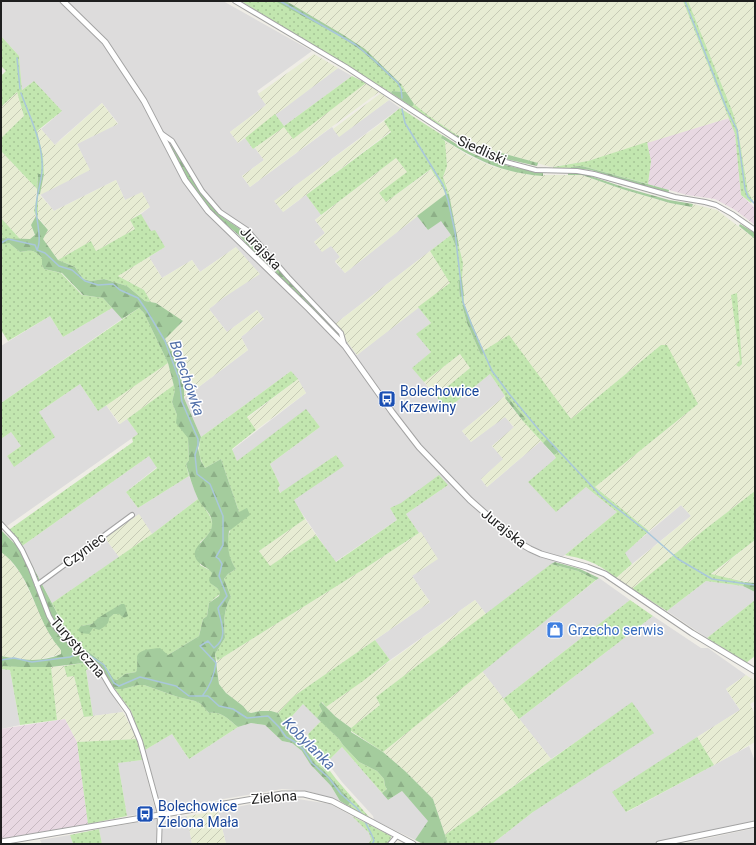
<svg xmlns="http://www.w3.org/2000/svg" width="756" height="845" font-family="Roboto,sans-serif">
<style>
.residential{fill:#dddcdc}
.industrial{fill:url(#industrial-furrows)}
.farmland{fill:url(#farmland-furrows);fill-rule:evenodd}
.grass{fill:url(#grass-dots);fill-rule:evenodd}
.forest{fill:url(#forest-firs)}
.lines{fill:none;stroke-linecap:round;stroke-linejoin:round}
.stream{stroke:#a9c7da;stroke-width:1.5}
.minor-casing{stroke:#a3a3a3;stroke-width:6}
.tertiary-casing{stroke:#a3a3a3;stroke-width:7}
.minor{stroke:#fff;stroke-width:4}
.tertiary{stroke:#fff;stroke-width:5}
.labels{text-anchor:middle;stroke-width:3;stroke-linejoin:round;paint-order:stroke}
.street-label{font-size:14px;fill:#1f1f1f;stroke:#fff}
.transit-label{font-size:14px;fill:#164399;stroke:#fff;text-anchor:start}
.shop-label{font-size:14px;fill:#366cbe;stroke:#fff;text-anchor:start}
.water-label{font-size:15px;font-style:italic;fill:#516fa9;stroke:#fff}
</style>
<defs>
<pattern id="industrial-furrows" width="10" height="10" patternUnits="userSpaceOnUse"><rect width="10" height="10" fill="#e8d8e2"/><path d="M-1 1l2-2M0 10L10 0M9 11l2-2" fill="none" stroke="#c7b9c1"/></pattern>
<pattern id="farmland-furrows" width="10" height="10" patternUnits="userSpaceOnUse"><rect width="10" height="10" fill="#e7ecd3"/><path d="M-1 1l2-2M0 10L10 0M9 11l2-2" fill="none" stroke="#c6cab5"/></pattern>
<pattern id="grass-dots" width="8" height="8" patternUnits="userSpaceOnUse"><rect width="8" height="8" fill="#c2e6af"/><path d="M2 2h.1M6 6h.1" fill="none" stroke="#a6c596" stroke-width="1.8" stroke-linecap="round"/></pattern>
<pattern id="forest-firs" width="22" height="20" patternUnits="userSpaceOnUse"><rect width="22" height="20" fill="#a4cc9d"/><path d="M5 1l3.5 6h-7zM16 11l3.5 6h-7z" fill="#8daf87"/></pattern>
</defs>
<rect width="100%" height="100%" fill="#efede6"/>
<path class="residential" d="M1,1H223L312,51L257,91L266,105L230,132L238,143L245,138L253,149L255,148L264,160L242,176L250,187L332,127L339,136L389,100L400,108L298,184L283,212L306,195L321,215L315,220L325,233L314,242L331,245L340,257L335,262L345,273L417,216L428,230L441,220L451,235L335,324L357,355L418,307L431,323L417,334L431,352L413,368L446,410L490,374L505,396L462,431L471,442L505,416L514,428L492,446L504,459L481,479L487,487L541,441L556,458V511L586,487L617,512L565,555L486,614L475,600L390,660L375,640L430,602L412,576L421,532L419,533L406,514L448,485L390,508L397,520L335,562L293,500L343,466L336,455L281,493L278,488L280,485L270,464L320,427L306,410L237,461L232,450L306,393L291,371L201,437L184,398L248,350L241,337L264,319L257,310L227,332L209,309L223,298L236,247L200,272L192,260L162,278L149,257L165,247L151,232L141,214L150,207L125,200L116,180L54,211L40,194L89,170L77,144L118,123L102,103L54,145L41,129L62,111L34,81L22,90L19,56L1,36Z
M338,68L352,76L284,126L275,114Z
M112,308L122,319L1,403V346L50,316L63,337Z
M80,384L98,411L106,405L119,424L127,419L138,434L7,526L1,520V439L11,432L21,446L7,456L14,466L39,412Z
M149,456L157,467L126,492L138,508L189,476L198,499L152,534L138,515L105,538L119,557L52,603L22,546Z
M681,505L691,516L632,564L624,553Z
M599,578L630,600L503,699L482,671Z
M706,581L743,586L755,592V600L707,638L667,611Z
M653,616L701,648H708L746,675L726,689L740,710L669,755L627,812L749,746L755,761V821L651,844H492L533,812L632,703L551,759L519,719Z
M92,668H96L123,712L93,716L86,670Z
M1,669L10,670L20,725L1,729Z
M303,704L321,721L301,741L290,735L284,725Z
M251,723L265,725L282,741L292,743L302,751L310,764L331,786L340,801L308,791L282,789L164,809L161,807L145,750L172,734L189,759L238,727Z
M342,747L388,800L402,791L429,821L415,840L374,820L373,816L342,782L327,762Z
M142,760L156,812L127,816L118,763Z
M298,799L330,804L352,816L369,833L371,840L368,844H226L218,811L265,801Z
M187,816L192,844H162L161,821Z
M157,819V844H102L99,829Z
M755,828V844H681Z
M70,835L73,844H42L40,840Z"/>
<path class="industrial" d="M729,118L735,134L741,195L755,208V225L735,210L715,199L687,195L648,184L651,161L647,142Z
M65,719L77,742L88,824L1,839V729Z"/>
<path class="farmland" d="M286,1H683L729,118L588,161L551,167L483,148L457,135L429,116L414,104L410,99L402,85L342,34Z
M688,1H755V202L748,192L738,130L733,113Z
M314,54L338,68L238,143L230,132L266,105L258,94Z
M366,83L379,92L250,187L242,176L264,160L255,148L284,126L293,138Z
M17,92L24,116L1,138V107Z
M381,93L389,100L339,137L333,129Z
M102,103L118,124L77,144L90,170L40,195L54,211L116,180L125,200L142,192L150,207L130,220L135,229L96,251L91,241L58,260L42,239L48,230L38,217V196L40,194L44,174L37,131L41,129L55,145Z
M384,121L391,131L283,212L274,201Z
M445,141L469,156L494,167L530,175H582L622,189L670,203L692,207L693,204L717,210L755,239V491L704,530L632,589L616,578L691,516L681,505L649,531L595,487L698,404L661,345L571,419L509,336L483,351L464,304L462,279L463,263L447,187L443,177L447,166ZM737,293L742,364L739,367L736,365L740,360Z
M1,151L37,189L34,211L36,216L31,225L35,236L30,240L20,239L1,218Z
M396,158L407,172L379,193L386,202L432,169L446,194L345,273L335,261L340,257L331,246L322,252L314,242L325,233L315,220Z
M236,247L260,274L223,298L209,309L227,332L257,310L264,319L241,337L248,350L184,398V387L180,372L164,338L183,322L156,303L151,302L144,290L118,276L149,257L162,278L192,260L200,272Z
M430,251L451,283L357,355L347,342L342,332L335,324Z
M460,354L470,368L436,396L424,382Z
M168,363L174,385L120,424L106,405Z
M298,379L306,393L256,430L247,418Z
M505,396V398L513,409L541,441L487,487L481,479L503,459L492,446L514,427L505,417L471,442L462,431Z
M139,514L152,534L119,557L105,538Z
M305,519L316,535L269,567L259,551Z
M421,532L438,559L412,576L430,602L294,696L278,713L271,711H260L251,713L248,712L243,706L226,693L219,684L217,661L364,569Z
M755,540V583L711,575L735,556Z
M1,552L6,555L21,574L51,637L61,650V654L37,660L24,661L1,656Z
M475,600L486,614L376,697L380,705L351,728L336,717L326,707Z
M64,666L67,677L74,676L84,717L123,712L137,739L77,742L65,719L57,720L51,667Z
M482,671L551,759L445,835L433,799L405,771L383,752Z
M746,675L755,681V701L750,704L755,714V742L714,765L697,737L740,710L726,689Z
M218,811L226,844H192L187,816Z"/>
<path class="grass" d="M241,1H277L341,37L363,52L400,86L402,85L406,92L392,91L391,93Z
M683,1H688L733,113L738,130L748,192L753,200L751,203L741,195L735,134Z
M1,36L19,56L22,90L34,81L62,111L37,131L43,156L44,174H38L37,189L1,151V138L24,116L17,92L1,107V76L6,71L1,66Z
M352,76L366,83L293,139L284,127L253,149L245,138L275,114L284,126Z
M414,104L429,116L457,135L456,137L412,107Z
M400,108L442,135L441,138L445,141L447,166L443,177L449,194H446L431,169L386,202L379,193L407,172L396,158L321,215L306,195L391,132L384,121Z
M647,142L651,161L648,184L582,166L571,167V168L553,169V167L588,161Z
M37,194H40L38,196V217L36,216L34,211Z
M141,214L151,231L155,230L165,247L118,276L144,290L151,302L145,301L127,286L104,279L91,281L83,279L75,267L58,260L91,241L96,251L135,229L130,220Z
M1,218L20,239L1,238Z
M451,235L456,247L459,246L463,263L462,279L458,280L460,297L464,296V304L462,305L467,323L481,355L484,353L483,351L509,335L571,419L661,345H667L698,404L595,487L649,531L625,553L632,564L616,578C596,562 588,560 565,555L617,512L586,487L556,512L528,482L556,458L554,455L559,452L547,440L543,443L523,421L526,419L507,396L505,398V396L490,374L446,410L436,396L470,368L460,354L424,382L412,368L431,352L416,334L431,323L418,307L450,283L430,251Z
M2,243H9L20,252C31,250 34,249 42,258V265L44,269L61,273L82,295L103,298L112,308L63,337L50,316L8,341L1,330V244Z
M737,293L742,364L739,367L736,365L740,360L731,295Z
M139,308L144,313L168,363L98,411L80,384L39,412L55,437L14,467L7,456L21,446L11,432L1,439V403Z
M291,371L298,379L247,417L256,430L232,449L237,461L306,409L320,427L270,464L280,485L278,488L280,493L336,455L344,466L294,500L305,519L259,551L270,566L316,535L336,562L397,520L390,508L401,503L439,475L448,485L406,514L419,533L364,569L217,661L215,654L225,638C224,623 223,611 231,597L224,579L228,574L236,569C222,547 227,534 239,512L221,459L205,468C198,457 198,448 201,437Z
M174,385L175,390L172,402L177,415V423L188,437L189,460L186,464L189,476L138,508L126,492L157,468L149,456L22,546L10,532V529L133,442L132,438L138,434L127,419Z
M755,491V540L711,574L745,582L743,586L706,581L667,611L632,589L704,530Z
M198,499C211,517 221,526 200,542V565L211,571L212,573C208,585 212,583 220,591V594L209,603L207,616L203,619L199,636L168,655L137,657L138,667L136,672L125,674L117,680L114,679L103,663L76,642L68,634L52,603L152,534ZM121,604L119,614H114L93,628L81,626L92,624Z
M551,564L578,571L596,580L383,752L351,731V728L380,705L376,697Z
M630,600L653,616L519,719L503,699Z
M755,600V656L746,663L707,638Z
M375,640L390,660L363,681L326,707L322,702L319,705L322,711L317,718L303,704L284,725L278,713L294,696Z
M83,663L92,668L86,670L93,716L84,717L74,676L67,677L64,666Z
M1,666L51,667L57,720L20,725L10,670L1,669Z
M138,685H144L178,697L195,701L201,704L209,713C222,711 228,719 238,727L189,759L172,734L145,750L131,711L115,689H123Z
M632,702L654,733L533,812L492,844H448L445,835Z
M321,721L339,739L343,745L359,762L377,771L384,779L385,786L387,789L382,793L342,747L327,762L311,746L308,734Z
M697,737L714,765L626,812L612,792Z
M137,739L142,760L118,763L127,816L88,824L77,742Z
M306,744L321,759L336,779L369,817L368,818L348,806L351,801L323,769L316,764L304,746Z
M352,816L391,836L390,842L387,844H368L371,840L369,833Z
M99,829L102,844H73L70,835Z"/>
<path class="forest" d="M275,1H286L342,34L365,49L402,85L400,86L363,52L341,37Z
M392,91L406,92L414,104L412,107L391,93Z
M442,135C452,141 463,149 474,154C495,164 520,169 543,172V176C502,173 476,160 441,138Z
M457,135L483,148L538,163L537,166C509,160 480,155 456,137Z
M170,144L173,147C187,169 199,195 219,214C228,223 242,227 249,239L340,334V338L254,253L240,236L209,210L187,179Z
M582,166L669,190L668,194L591,170L571,168V167Z
M568,173H582L623,187L669,200L693,204L692,207L670,203L622,189L582,175H568Z
M38,174H44L40,194H37Z
M446,194H449L459,246L456,247L451,235L441,221L428,230L417,216Z
M36,216L48,230L43,239L58,260L75,267L83,279L91,281L104,279L127,286L145,301L156,303L183,321L165,339L171,351L179,354L185,365L180,372L184,387V398L201,437L198,448L201,461L205,468L221,459L239,512L247,508L250,515L229,531C227,546 228,557 236,569L228,574L224,579L231,597C223,611 224,623 225,638L215,654L219,684L226,693L243,706L248,712L251,713L260,711H271L278,713L290,735L301,741L316,764L323,769L351,801L348,806L340,801L331,786L310,764L302,751L292,743L282,741L265,725L251,723L238,727C228,719 222,711 209,713L201,704L195,701L178,697L144,685H138L123,689H115L107,679L99,666L96,668H92L83,663L51,667H21L1,666V656C22,660 41,663 61,654V650C58,646 54,642 52,638C34,610 29,572 1,552V530L14,543L22,546L68,634L76,642L103,663L114,679L117,680L125,674L136,672C138,667 137,663 137,658C137,649 152,649 160,648L168,655L199,636L203,619L207,616L209,603L219,596L220,592L217,588L210,583L209,580L212,573C208,567 200,566 196,559C189,545 214,538 212,522C211,512 202,507 198,499C193,488 189,475 186,464L189,460L188,438L176,423L177,415L172,402L175,390L168,363L144,313L139,308L122,319L103,298L83,295L62,273L44,269L42,265V258C34,249 31,250 20,252L9,243L1,244V238L30,239L35,235L31,225Z
M740,224L755,233V239L739,226Z
M462,279L464,296L460,297L458,280Z
M464,304L484,353L481,355L467,323L462,305Z
M507,396L526,419L523,421L505,398Z
M547,439L559,452L554,455L543,443Z
M555,562L580,569L599,578L596,580L578,571L551,564Z
M745,582L755,583V592L743,586Z
M121,604H124L125,605L128,616L124,618L119,614H114L109,618C109,625 104,627 99,630L93,628L89,634L81,633L78,630L81,626L92,624L98,618Z
M321,702L336,717L351,728V732L383,752L405,771L433,799L448,844H423L415,840L428,821L402,791L388,800L382,793L387,789L385,786L384,779L377,771L359,762L343,745L339,739L317,718L322,711L319,705Z"/>
<g class="lines">
<path class="stream" d="M280,1L356,45L374,60L398,83L401,89L402,98
M685,1L726,107L737,130L745,189L748,197L755,204
M17,58L20,89
M21,93C30,118 44,144 42,171C41,184 36,195 36,210C37,223 42,240 37,250
M402,109L405,123L443,185L448,200L455,232L463,302L472,326L492,371L510,395L539,430L600,495L646,531L678,559L712,579L755,585
M1,243L8,239L35,245L37,250L45,253L59,266L72,270L85,281L98,285L113,284L120,290L138,298L147,311L165,341L179,379L182,402L198,439V445L195,455L197,474L210,484L223,516V545L216,557L219,559L222,564L219,576L227,596L218,608C221,624 229,637 214,648L208,641L200,646L216,663C214,676 211,685 203,695
M83,651L104,665L114,683L119,686L140,677L176,686L189,696H208L219,706L233,709L247,718L268,716L279,727L286,737L295,742L303,749L312,763L329,778L341,794L357,808L363,816
M1,660L14,658L32,662L70,657L79,653
M364,819C367,827 372,833 374,841L372,844"/>
<g class="minor-casing">
<path id="minor" d="M235,1L346,67L465,145L495,159L536,170L577,171L594,174L675,197L705,202L716,205L732,214L755,230
M162,134L172,141L202,191L220,212L247,230L288,277L341,333L344,344
M1,524L15,539L22,550L31,569L49,616L56,628L68,640L99,668L112,690L128,712L140,741L160,814L159,844
M37,585L132,515
M390,844L397,836"/>
</g>
<g class="tertiary-casing">
<path id="tertiary" d="M63,1L105,42L144,101L185,180L208,211L309,309L345,346L392,412L419,447L470,500L518,542L530,549L541,554L587,567L605,574L692,633L755,671
M1,842L282,794H304L332,801L413,844
M659,844L755,824"/>
</g>
<use href="#minor" class="minor"/>
<use href="#tertiary" class="tertiary"/>
</g>
<defs>
<g id="bus-square" transform="scale(0.9)"><rect x="-9" y="-9" width="18" height="18" rx="4" fill="#1a4fb4" stroke="#fff"/><path d="M-5-6H5V4H4V6H2V4H-2V6H-4V4H-5ZM-3.5-4V0h7V-4ZM-3.5 1.2v1.5H-2V1.2ZM2 1.2v1.5H3.5V1.2Z" fill="#fff"/></g>
<g id="shop-square" transform="scale(0.9)"><rect x="-9" y="-9" width="18" height="18" rx="4" fill="#3f7fe0" stroke="#fff"/><path d="M-5-2.5h2.3a2.7 3.5 0 0 1 5.4 0H5L5.5 6h-11ZM-1.5-2.5h3a1.5 2.3 0 0 0-3 0Z" fill="#fff"/></g>
</defs>
<g fill-rule="evenodd">
<use href="#bus-square" x="387" y="399"/>
<use href="#shop-square" x="555" y="630"/>
<use href="#bus-square" x="145" y="814"/>
</g>
<g class="labels">
<g class="street-label">
<text transform="translate(482 150) rotate(24)" y="5">Siedliski</text>
<text transform="translate(261 248) rotate(47)" y="5">Jurajska</text>
<text transform="translate(504 528) rotate(39)" y="5">Jurajska</text>
<text transform="translate(84 550) rotate(-36)" y="5">Czyniec</text>
<text transform="translate(78 647) rotate(49)" y="5">Turystyczna</text>
<text transform="translate(274 797) rotate(-5)" y="5">Zielona</text>
</g>
<g class="transit-label">
<text x="400" y="396">Bolechowice<tspan x="400" dy="16">Krzewiny</tspan></text>
<text x="158" y="811">Bolechowice<tspan x="158" dy="16">Zielona Mała</tspan></text>
</g>
<g class="shop-label">
<text x="568" y="635">Grzecho serwis</text>
</g>
<g class="water-label">
<text transform="translate(187 378) rotate(71)" y="5">Bolechówka</text>
<text transform="translate(309 744) rotate(45)" y="5">Kobylanka</text>
</g>
</g>
<rect width="756" height="845" fill="none" stroke="#1f1f1f" stroke-width="4"/>
</svg>
